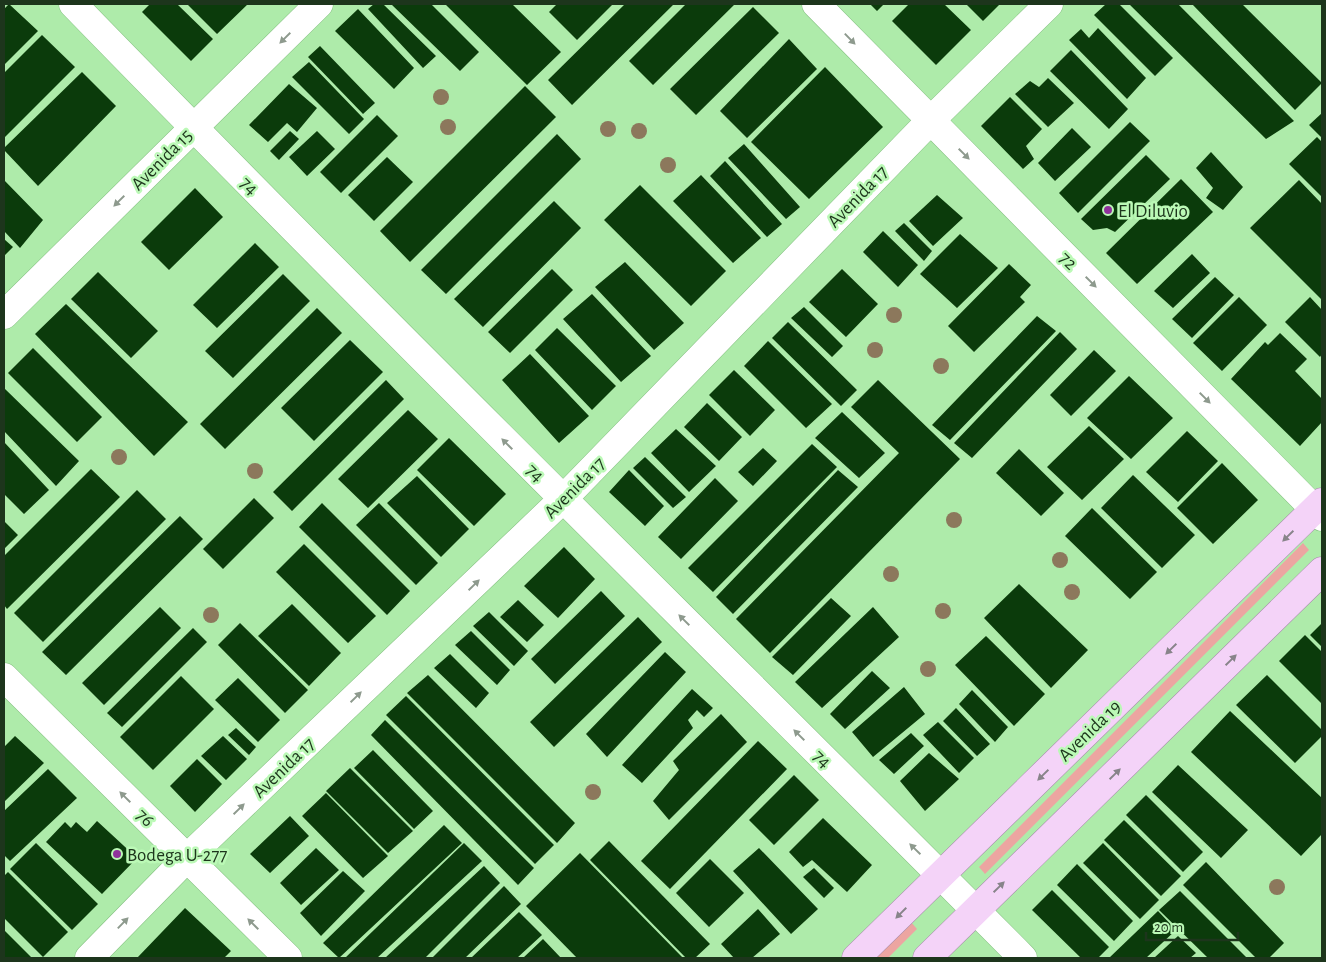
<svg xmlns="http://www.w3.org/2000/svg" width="1326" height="962" font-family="'Alegreya Sans',sans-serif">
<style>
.green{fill:#eca5a1}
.building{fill:#0b3b0b}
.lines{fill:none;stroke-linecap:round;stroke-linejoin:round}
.minor-casing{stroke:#84c080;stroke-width:29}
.major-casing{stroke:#a489a8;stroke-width:29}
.minor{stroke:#fff;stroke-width:28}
.major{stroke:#f4d3f8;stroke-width:28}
.tree{fill:#8c785c}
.oneway{fill:#8e9a8e}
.oneway2{fill:#88848a}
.poi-dot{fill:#8f329b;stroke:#bbf9b6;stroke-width:2}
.labels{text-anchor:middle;stroke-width:5;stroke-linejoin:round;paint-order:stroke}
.street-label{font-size:19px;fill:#1d351c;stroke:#bbf9b6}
.poi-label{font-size:19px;fill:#1d351c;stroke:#bbf9b6;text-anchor:start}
</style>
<rect width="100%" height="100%" fill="#aeebaa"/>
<path class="green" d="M1303,543L1309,550L985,874L979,867Z
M911,922L917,929L888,958H875Z"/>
<path class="building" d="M9,4L38,31L4,65V9Z
M150,4H177L213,39L191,61L142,12Z
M187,4H248L217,34Z
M374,4H383L436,56L423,68L368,9Z
M391,4H431L479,52L460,71Z
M445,4H512L561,52L527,85Z
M557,4H613L577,40L549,12Z
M625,4H674L572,105L548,80Z
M686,4H735L653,85L629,61Z
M870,4H884L877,11Z
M909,4H944L971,30L936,65L892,21Z
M966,4H1000L983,21Z
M1106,4H1119L1173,58L1155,76L1094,15Z
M1129,4H1178L1294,121L1266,139Z
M1192,4H1242L1322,83L1295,110Z
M753,7L779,33L696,115L670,89Z
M358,9L414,68L394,89L335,31Z
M1098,28L1146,78L1127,99L1069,40L1081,29L1089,38Z
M42,35L75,67L4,138V73Z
M789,39L817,69L747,138L720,111Z
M320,46L375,103L363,114L308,57Z
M1071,50L1128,109L1109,129L1050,71Z
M309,62L364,119L349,134L292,77Z
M825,67L883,127L809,199L751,142Z
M82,72L116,106L38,186L4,150V148Z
M1048,78L1074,103L1048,127L1015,94L1030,81L1039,87Z
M289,84L317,108L297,132L287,123L268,142L249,125Z
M525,86L556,117L410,262L380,231Z
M1010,97L1042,129L1026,146L1034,159L1023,169L981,126Z
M1322,113V138L1309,125Z
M377,115L398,136L341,193L320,172Z
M1130,122L1150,141L1078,213L1059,193Z
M1072,128L1091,147L1055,181L1038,163Z
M290,131L299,139L279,160L270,151Z
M317,131L335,149L307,176L289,157Z
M557,134L581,159L446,294L421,270Z
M1317,137L1322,142V197L1289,164Z
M744,144L800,207L786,219L728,158Z
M1211,152L1243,187L1223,210L1206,198L1213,188L1196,168Z
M1146,155L1170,179L1115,232L1107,228L1093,230L1081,219Z
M387,157L413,182L374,221L348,195Z
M725,161L782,224L767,237L710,176Z
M701,175L761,238L733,263L673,201Z
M1181,179L1213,212L1137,284L1106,253Z
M4,180L43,220L20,248L4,231Z
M1299,180L1322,204V300L1250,228Z
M640,185L726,271L691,306L604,220Z
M195,188L223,217L169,270L141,242Z
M937,195L963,218L933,246L909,221Z
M554,201L581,228L483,327L454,299Z
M904,223L932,251L924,261L895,231Z
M883,231L918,265L898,287L863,252Z
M960,234L998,268L957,308L920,274Z
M4,239L13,247L4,256Z
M255,243L279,267L217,328L193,305Z
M1192,254L1210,273L1173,308L1154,291Z
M625,262L684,323L654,350L595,287Z
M1009,264L1031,285L1020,297L1025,302L974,352L948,326Z
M552,269L573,290L510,353L488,332Z
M842,269L878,304L846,337L809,302Z
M98,272L158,331L131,358L71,299Z
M283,274L310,301L233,378L205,351Z
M1215,277L1234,295L1192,338L1172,319Z
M592,294L651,356L621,382L563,319Z
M1239,297L1267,325L1222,371L1193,343Z
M1310,297L1322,310V354L1320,357L1285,322Z
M66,304L188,422L154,456L35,334Z
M804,307L843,346L832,357L791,318Z
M317,308L342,333L225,449L200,424Z
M1037,316L1056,331L950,440L932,425Z
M788,322L857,390L841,406L772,338Z
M557,328L616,386L592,410L535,350Z
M1060,332L1077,349L972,458L954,443Z
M1280,333L1307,359L1295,371L1322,399V422L1300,446L1231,379L1265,342L1268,345Z
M350,340L383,372L314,441L281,408Z
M768,341L832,404L806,428L744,366Z
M33,348L102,417L77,442L8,373Z
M1094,350L1116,371L1071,416L1050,395Z
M530,354L589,416L559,443L502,380Z
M734,370L775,410L750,436L709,395Z
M1129,376L1173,418L1131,459L1087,418Z
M386,380L404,399L292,511L273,492Z
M878,380L960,459L770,653L736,619L899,453L851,407Z
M4,388L79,461L56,486L4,431Z
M707,403L742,437L719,461L684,427Z
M408,410L438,439L368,508L338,479Z
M842,412L885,453L859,478L815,438Z
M1089,426L1124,459L1082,500L1047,467Z
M676,429L716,466L689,492L651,453Z
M1187,431L1218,461L1178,502L1146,472Z
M449,438L506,494L474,526L417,470Z
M4,442L49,490L24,514L4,494Z
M812,444L837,467L713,592L688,568Z
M763,448L777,461L753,486L738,472Z
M1019,449L1064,493L1041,516L996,473Z
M645,457L686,497L673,508L633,468Z
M1222,463L1258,500L1213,544L1177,508Z
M91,469L120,497L7,609L4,605V556Z
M629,470L664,506L645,526L609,492Z
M838,470L858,487L733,614L716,597Z
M1133,475L1195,535L1162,568L1101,508Z
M417,476L469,529L441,557L387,503Z
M715,478L738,501L681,559L658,537Z
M137,490L166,519L43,642L14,613Z
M254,498L274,518L223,569L203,549Z
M322,503L410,591L387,615L299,527Z
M379,503L438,563L416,585L356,525Z
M1092,508L1157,572L1130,599L1065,536Z
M180,516L203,539L66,675L42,652Z
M4,521L18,535L4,549Z
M304,544L376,616L348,643L276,572Z
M564,547L595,579L558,618L524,586Z
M1019,584L1088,650L1051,688L984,618Z
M601,591L625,616L555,684L531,659Z
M831,598L851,616L793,675L772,657Z
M518,600L544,625L527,642L500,617Z
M292,604L341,653L309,686L258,636Z
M160,607L181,628L104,705L82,683Z
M873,607L899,637L822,708L795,682Z
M489,612L528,651L514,666L473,626Z
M638,617L662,642L554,747L530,722Z
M240,623L308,690L285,713L218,645Z
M1322,623V647L1310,635Z
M193,628L207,642L122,727L107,713Z
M471,631L510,670L497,685L455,645Z
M1305,635L1322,652V704L1279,661Z
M986,636L1045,694L1014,726L955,665Z
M665,652L686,672L607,757L586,734Z
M450,654L489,693L476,708L434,668Z
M872,671L890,688L845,729L830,714Z
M428,675L575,823L557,843L407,693Z
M1267,675L1322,730V736L1295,763L1236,705Z
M181,676L214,709L153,770L120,737Z
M238,678L280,720L258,742L215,700Z
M904,687L925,714L873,757L852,732Z
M692,689L713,708L704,717L697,710L688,720L693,728L642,783L622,765Z
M972,690L1008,727L995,742L959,704Z
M406,696L554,845L535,864L386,715Z
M956,708L990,744L977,756L943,721Z
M1230,711L1322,798V834L1301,856L1191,752Z
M721,714L747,742L669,820L653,801L679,770L673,761Z
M385,720L534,868L518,885L371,735Z
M938,722L974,758L959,773L923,735Z
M236,728L256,747L249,755L228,735Z
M911,733L924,746L894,774L879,760Z
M15,736L44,763L4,802V747Z
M223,736L247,759L226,780L201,756Z
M758,741L787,769L670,889L641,861Z
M373,750L433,811L414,829L354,768Z
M929,753L959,779L925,811L900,781Z
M197,759L222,784L195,812L170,786Z
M1178,765L1248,830L1221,858L1152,792Z
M350,768L413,831L388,853L326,791Z
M48,769L77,798L10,861L4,855V811Z
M794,775L819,800L774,845L749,820Z
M326,793L388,856L363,878L302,816Z
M1146,795L1203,852L1183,872L1126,815Z
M290,816L309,836L270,873L250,854Z
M823,818L872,865L847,892L812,860L803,867L789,852Z
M1124,820L1181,876L1161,896L1104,840Z
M97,821L137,858L102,894L46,842L65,822L71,828L76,822L87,832Z
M444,825L462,843L339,958L323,943Z
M609,841L710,944L695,958H686L590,860Z
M36,843L98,904L72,930L10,869Z
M464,843L482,861L377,958H345Z
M1103,843L1159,900L1140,919L1083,863Z
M316,848L339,870L301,905L280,883Z
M759,848L818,909L791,934L733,871Z
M580,853L683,958H577L526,906Z
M710,859L744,893L709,927L676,893Z
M1206,862L1284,943L1269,958H1256L1183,885Z
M1077,864L1133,921L1114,941L1057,885Z
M484,866L500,883L425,958H385Z
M814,868L834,888L824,898L803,877Z
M343,871L365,891L321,936L300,913Z
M8,872L68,932L43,957L4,918V876Z
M504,886L521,904L465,958H432Z
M1052,890L1109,947L1098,958H1081L1032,910Z
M1180,891L1247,958H1208L1159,910Z
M185,908L231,951L224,958H137Z
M758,909L780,934L752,958H734L721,944Z
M1158,911L1176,930L1146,958H1109Z
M519,912L542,935L517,958H471Z
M4,930L32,958H4Z
M1178,936L1196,953L1190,958H1154Z
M543,939L561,958H523Z"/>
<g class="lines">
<g class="minor-casing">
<path id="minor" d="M73,4C386,326 707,640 1023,958
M816,4L1322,517
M4,315L319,4
M4,677L288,958
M89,958L187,858L563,499L930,121L1049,4"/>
</g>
<g class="major-casing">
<path id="major" d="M856,958L1322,502
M927,958L1322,571"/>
</g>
<use href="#minor" class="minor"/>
<use href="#major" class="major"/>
</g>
<g class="tree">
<circle cx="441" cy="97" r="8"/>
<circle cx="448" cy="127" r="8"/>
<circle cx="608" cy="129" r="8"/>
<circle cx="639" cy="131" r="8"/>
<circle cx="668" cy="165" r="8"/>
<circle cx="894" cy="315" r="8"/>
<circle cx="875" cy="350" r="8"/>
<circle cx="941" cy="366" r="8"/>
<circle cx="119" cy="457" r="8"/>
<circle cx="255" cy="471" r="8"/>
<circle cx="954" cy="520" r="8"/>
<circle cx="1060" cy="560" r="8"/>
<circle cx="891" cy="574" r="8"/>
<circle cx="1072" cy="592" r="8"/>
<circle cx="943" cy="611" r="8"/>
<circle cx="211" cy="615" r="8"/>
<circle cx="928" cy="669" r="8"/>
<circle cx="593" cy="792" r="8"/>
<circle cx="1277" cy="887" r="8"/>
</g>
<defs><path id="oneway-solid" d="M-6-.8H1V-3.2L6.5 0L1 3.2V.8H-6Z" transform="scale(1.25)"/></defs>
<g class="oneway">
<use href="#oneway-solid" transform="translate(285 38) rotate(135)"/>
<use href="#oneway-solid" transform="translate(850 39) rotate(46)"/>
<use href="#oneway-solid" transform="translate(964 154) rotate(45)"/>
<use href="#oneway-solid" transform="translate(119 201) rotate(135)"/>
<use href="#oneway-solid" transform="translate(1091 282) rotate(45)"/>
<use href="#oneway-solid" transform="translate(1205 398) rotate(45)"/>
<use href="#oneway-solid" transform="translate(507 444) rotate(-135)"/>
<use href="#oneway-solid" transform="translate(474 585) rotate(-44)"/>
<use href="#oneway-solid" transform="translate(684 620) rotate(-135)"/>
<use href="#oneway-solid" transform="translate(356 697) rotate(-44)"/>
<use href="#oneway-solid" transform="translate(799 735) rotate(-135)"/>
<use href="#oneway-solid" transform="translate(125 797) rotate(-135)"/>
<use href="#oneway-solid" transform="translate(239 809) rotate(-44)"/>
<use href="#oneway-solid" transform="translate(915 849) rotate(-136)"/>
<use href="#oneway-solid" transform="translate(123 923) rotate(-46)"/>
<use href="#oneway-solid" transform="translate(253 924) rotate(-135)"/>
</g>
<g class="oneway2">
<use href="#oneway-solid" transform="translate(1288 536) rotate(136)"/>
<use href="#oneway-solid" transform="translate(1171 649) rotate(136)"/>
<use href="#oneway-solid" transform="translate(1231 660) rotate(-44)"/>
<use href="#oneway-solid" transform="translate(1115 774) rotate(-44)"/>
<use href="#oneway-solid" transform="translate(1043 775) rotate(136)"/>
<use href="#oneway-solid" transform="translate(999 887) rotate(-44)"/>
<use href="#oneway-solid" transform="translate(901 913) rotate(135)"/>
</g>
<g class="poi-dot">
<circle cx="1108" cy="210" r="5"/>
<circle cx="117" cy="854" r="5"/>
</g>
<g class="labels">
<g class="street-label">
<text transform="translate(161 159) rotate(-45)" y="7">Avenida 15</text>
<text transform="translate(250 185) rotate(45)" y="7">74</text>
<text transform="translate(857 196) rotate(-46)" y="7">Avenida 17</text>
<text transform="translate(1069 260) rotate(45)" y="7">72</text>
<text transform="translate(536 472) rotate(45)" y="7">74</text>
<text transform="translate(574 487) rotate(-45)" y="7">Avenida 17</text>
<text transform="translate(1089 730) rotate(-44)" y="7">Avenida 19</text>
<text transform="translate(823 758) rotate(45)" y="7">74</text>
<text transform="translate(283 767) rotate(-44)" y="7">Avenida 17</text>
<text transform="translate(146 817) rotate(45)" y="7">76</text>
</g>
<g class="poi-label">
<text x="1118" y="217">El Diluvio</text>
<text x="127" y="861">Bodega U-277</text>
</g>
</g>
<rect width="1326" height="962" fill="none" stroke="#1d351c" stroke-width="10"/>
<path d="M1146 932v8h92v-8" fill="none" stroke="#1d351c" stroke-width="2.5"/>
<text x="1154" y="932" font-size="15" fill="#1d351c" stroke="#bbf9b6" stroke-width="4" paint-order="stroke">20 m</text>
</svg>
